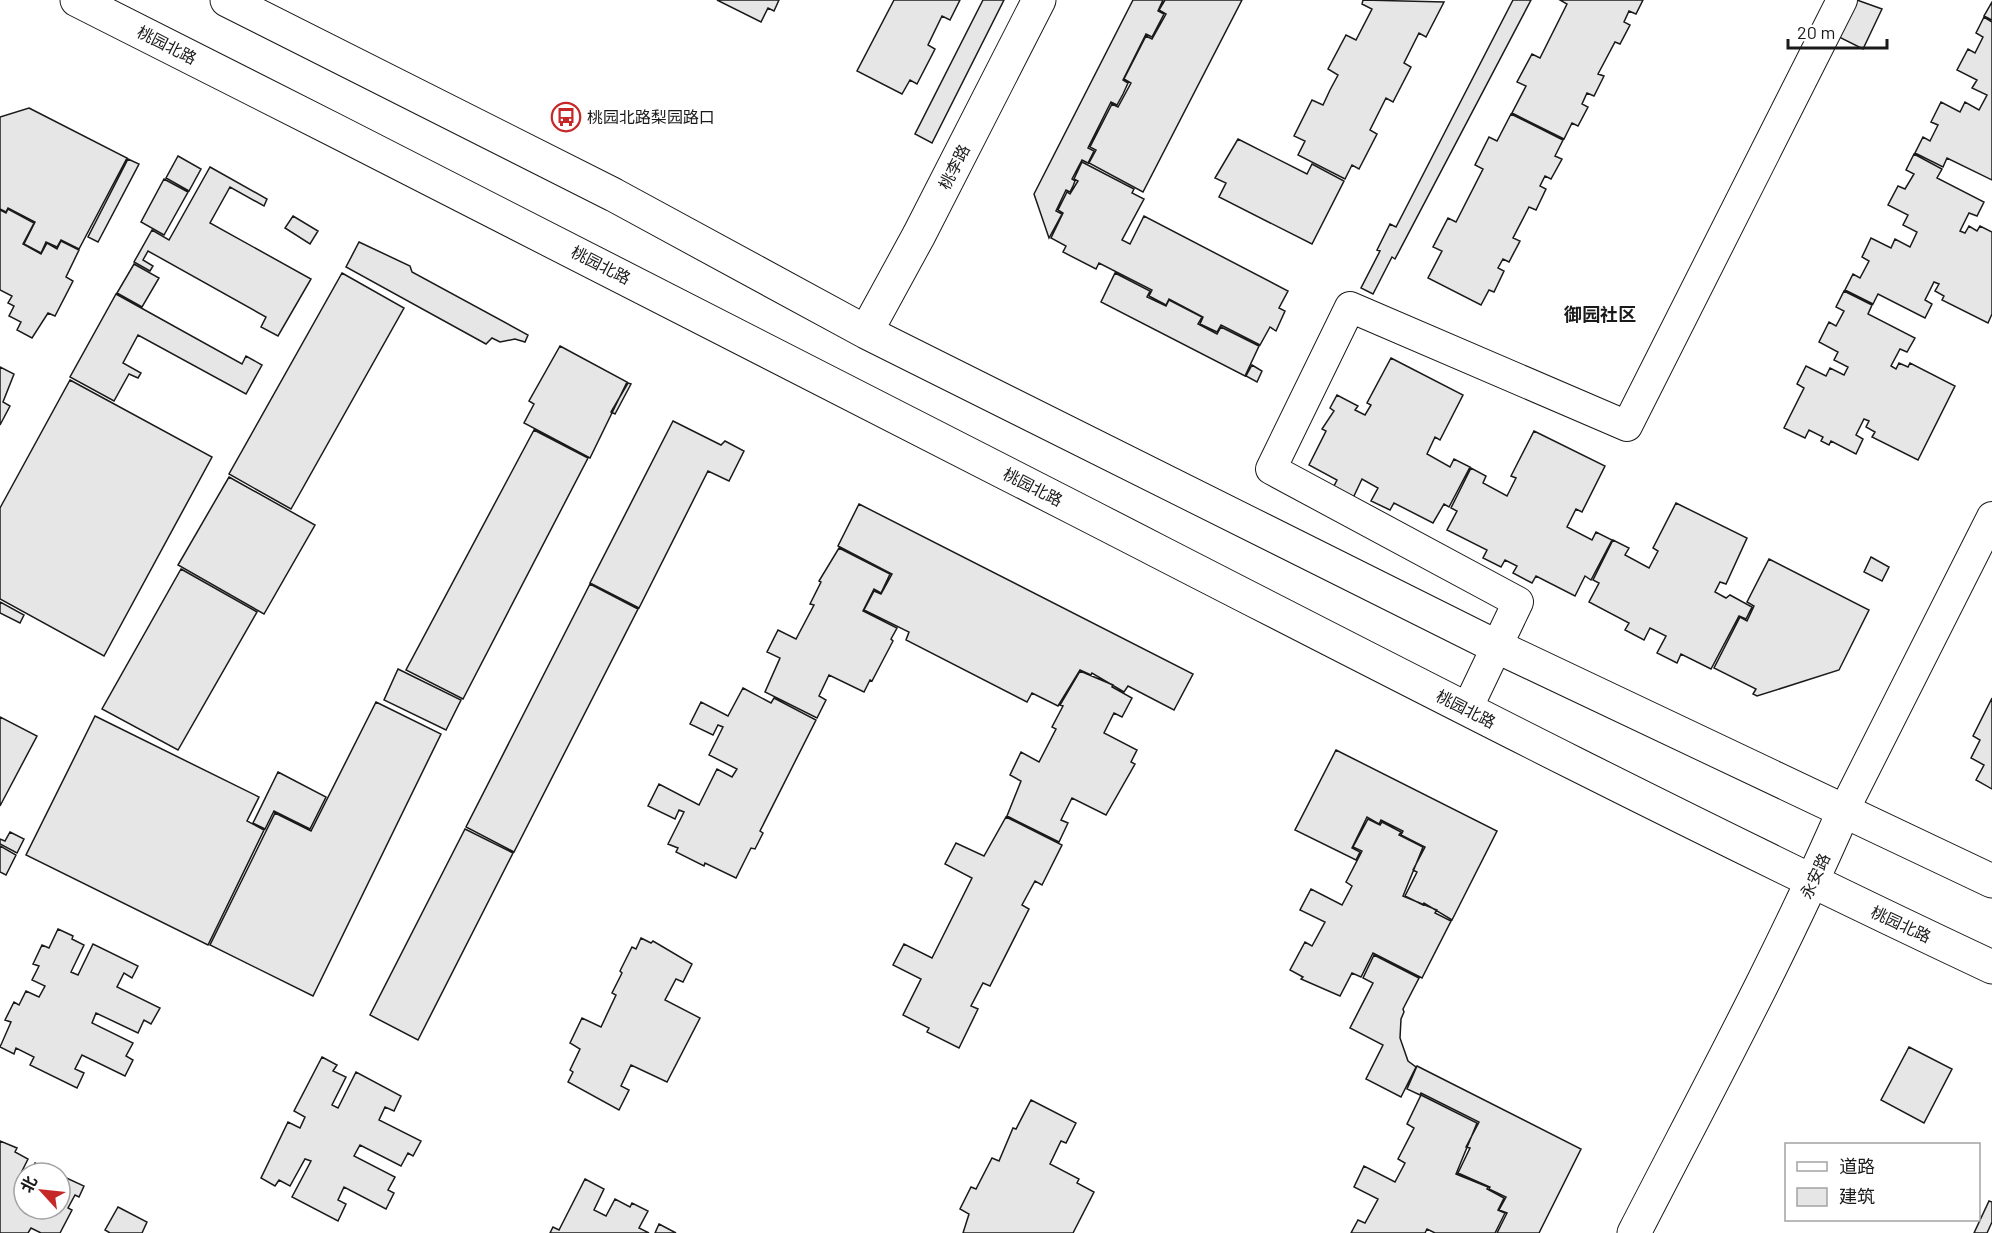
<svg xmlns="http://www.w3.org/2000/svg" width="1992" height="1233" font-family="Barlow,'Noto Sans SC',sans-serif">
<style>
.building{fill:#e6e6e6;stroke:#1a1a1a;stroke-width:1.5}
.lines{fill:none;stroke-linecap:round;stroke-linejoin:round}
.street-casing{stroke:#1a1a1a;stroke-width:32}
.secondary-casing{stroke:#1a1a1a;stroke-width:35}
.street{stroke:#fff;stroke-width:30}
.secondary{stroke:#fff;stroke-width:33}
.labels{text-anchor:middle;stroke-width:4.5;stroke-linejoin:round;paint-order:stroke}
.street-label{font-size:16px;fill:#1a1a1a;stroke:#fff}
.poi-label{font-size:16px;fill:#1a1a1a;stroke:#fff;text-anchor:start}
.neighbourhood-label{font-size:18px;font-weight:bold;fill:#1a1a1a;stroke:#fff}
</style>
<rect width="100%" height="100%" fill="#fff"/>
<path class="building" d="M717,0H779L774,11L768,8L761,22Z
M894,0H960L950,20L942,16L928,45L935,49L917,84L910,80L902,94L857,71Z
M983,0H1004L932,143L915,134Z
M1133,0H1163L1158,11L1164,14L1152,37L1146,34L1123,80L1128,83L1123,94L1117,105L1111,102L1088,148L1094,151L1088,163L1082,160L1072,179L1075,181L1073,186L1070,192L1066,190L1056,211L1062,214L1049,238L1034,194Z
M1165,0H1242L1143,192L1089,163L1096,150L1090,147L1112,104L1118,107L1131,83L1124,79L1146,36L1152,39L1166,14L1159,10Z
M1363,0L1444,2L1426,37L1419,33L1404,63L1411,67L1393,102L1386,98L1370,130L1377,134L1359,169L1352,165L1345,179L1298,155L1305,141L1294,136L1312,100L1323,105L1330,90L1338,75L1328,69L1346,35L1356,40L1372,9L1362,4Z
M1513,0H1531L1395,259L1392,257L1373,294L1361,288L1380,251L1377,250L1390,224L1396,227Z
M1560,0H1643L1636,14L1629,11L1624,22L1630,25L1620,44L1615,42L1598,74L1604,76L1594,96L1587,93L1582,104L1588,107L1578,126L1572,123L1564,139L1512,113L1526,86L1517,82L1532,54L1540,58L1567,4Z
M1857,0L1882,9L1863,49L1839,37Z
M1992,2V20L1984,16Z
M1984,17L1992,22V180L1947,158L1943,167L1915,153L1923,137L1930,141L1938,125L1931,122L1941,102L1960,112L1965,102L1979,110L1987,95L1972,88L1977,80L1957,70L1968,49L1975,53L1983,37L1976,33Z
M29,108L127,158L79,249L61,240L57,247L46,242L41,253L24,244L35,222L8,208L6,212L0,209V117Z
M1511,114L1563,140L1555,156L1562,159L1551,179L1545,176L1540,186L1546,189L1536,210L1529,207L1513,238L1520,241L1509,262L1503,259L1498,268L1504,271L1494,292L1489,290L1481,305L1428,278L1442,251L1433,247L1448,218L1456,222L1483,169L1475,165L1489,137L1497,141Z
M1238,139L1307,174L1312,164L1344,181L1312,244L1219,197L1226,183L1215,178Z
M1914,154L1942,169L1937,178L1984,202L1977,216L1969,213L1960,231L1965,233L1969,226L1977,231L1980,226L1992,232V314L1988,323L1942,300L1944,296L1935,291L1939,284L1934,282L1925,300L1932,304L1925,318L1878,294L1873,304L1845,290L1853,274L1860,278L1869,261L1862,257L1871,238L1891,248L1895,239L1910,247L1917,232L1903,225L1908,215L1888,205L1898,186L1905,189L1914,174L1906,170Z
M178,156L201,169L189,191L166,178Z
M128,159L139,164L98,242L88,237Z
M1082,162L1134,189L1132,193L1144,199L1122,240L1130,244L1144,216L1288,291L1279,308L1285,311L1276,331L1270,327L1260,345L1221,325L1217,332L1200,324L1203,317L1169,299L1166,305L1149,296L1152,290L1099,263L1096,269L1063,252L1066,246L1051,238L1063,213L1058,210L1067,192L1070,194L1078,181L1074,179Z
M210,167L267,199L264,206L230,187L210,223L311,279L278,336L261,327L266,317L148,251L143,260L153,266L150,271L134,262L152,230L169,240Z
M164,179L188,192L164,235L141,222Z
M8,209L34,223L23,244L41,254L47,243L57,249L61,241L79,250L66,277L73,281L55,316L48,313L32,338L17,330L21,322L9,316L14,306L8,303L12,296L0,290V210L6,213Z
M293,216L318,231L310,244L285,228Z
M359,242L410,266L412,272L528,335L525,342L515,339L500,342L492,338L486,344L346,267Z
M134,264L159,278L142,307L117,293Z
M342,273L404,308L291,509L229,474Z
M1115,273L1150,291L1147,297L1166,306L1169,300L1202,317L1198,324L1217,334L1221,327L1259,346L1245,376L1101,302Z
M1844,291L1872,305L1868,314L1915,338L1907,352L1900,349L1891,366L1896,369L1899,363L1908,367L1910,363L1955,386L1918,460L1872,437L1875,432L1866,427L1869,421L1864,419L1856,435L1863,439L1856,454L1831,441L1829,445L1821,441L1823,437L1809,430L1805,438L1784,428L1804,388L1797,384L1806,366L1826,376L1830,368L1844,375L1848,367L1834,360L1838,352L1819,342L1829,322L1836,326L1844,311L1836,307Z
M116,294L242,364L246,356L262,365L246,394L138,335L123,363L141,373L138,378L129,374L114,401L70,377Z
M560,346L627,382L590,458L524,423L534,404L529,401Z
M1391,358L1463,395L1440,440L1435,437L1427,454L1450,467L1454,459L1470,467L1449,507L1444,504L1433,523L1394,503L1390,510L1371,501L1378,488L1362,479L1353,498L1333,488L1337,480L1309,465L1326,431L1322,429L1334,411L1330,408L1337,395L1358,406L1355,410L1365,415L1371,405L1367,403Z
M1252,365L1262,371L1257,382L1246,376Z
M0,367L14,374L3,402L10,406L0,425Z
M70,380L212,457L104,656L0,599V508Z
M628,383L631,384L615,414L611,412Z
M673,421L721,445L725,441L744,451L729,481L708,471L639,608L590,583Z
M534,430L588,458L463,699L406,670Z
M1534,431L1605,466L1582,512L1576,509L1567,527L1592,540L1596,532L1612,540L1591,580L1585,576L1575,596L1536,576L1532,583L1513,573L1517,566L1505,560L1501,567L1483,558L1487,550L1447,530L1457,511L1451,508L1471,468L1486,476L1483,483L1507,496L1516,478L1511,476Z
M229,477L315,525L264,614L178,565Z
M1676,503L1747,538L1726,584L1720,582L1715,592L1726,598L1730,595L1752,607L1746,619L1739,616L1711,669L1681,654L1677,663L1657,653L1666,636L1650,628L1644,640L1625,630L1629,623L1589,602L1599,583L1593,580L1613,540L1629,548L1625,555L1649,568L1658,551L1653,548Z
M859,504L1193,674L1174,710L1128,686L1124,692L1092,673L1091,675L1080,670L1058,706L1032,693L1027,702L906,640L909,632L864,610L874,591L881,594L892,574L838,546Z
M839,548L890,574L881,593L874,589L863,611L897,628L891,639L893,641L872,681L870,680L864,692L829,675L819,696L826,700L817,718L765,692L780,658L767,652L778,630L796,639L814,605L810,604L821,582L819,581Z
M1871,557L1889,567L1882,581L1864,572Z
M1769,559L1869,610L1839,670L1757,696L1753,694L1756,689L1714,668L1740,617L1747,621L1754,606L1747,602Z
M181,569L257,612L178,750L102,709Z
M590,584L638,609L514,852L466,827Z
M0,602L24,615L20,623L0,613Z
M398,669L461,700L446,730L384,700Z
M1080,671L1113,685L1112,687L1132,698L1122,717L1114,713L1104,733L1137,750L1131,762L1135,764L1106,815L1072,798L1061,820L1068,823L1059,842L1007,816L1021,781L1010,775L1021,752L1039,762L1056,729L1052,727L1063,706L1060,705Z
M743,688L771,703L774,698L816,720L760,831L763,833L755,849L751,848L736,878L705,863L704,866L676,852L678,848L668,844L684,812L679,810L675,819L648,806L659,784L699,805L717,769L732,777L737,769L709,755L723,727L718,725L713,735L690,724L701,702L728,716Z
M1992,698V789L1976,780L1984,765L1971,758L1980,740L1973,736Z
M376,702L441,734L313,996L210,945L275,813L311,831Z
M95,716L259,797L247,821L264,830L208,945L26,855Z
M0,717L37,736L0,806Z
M1336,750L1497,831L1452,920L1424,903L1423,905L1405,896L1417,872L1413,870L1425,847L1401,835L1403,831L1381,820L1379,824L1367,817L1352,848L1360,852L1356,860L1295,830Z
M278,772L326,797L310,829L274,811L265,829L253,823Z
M1006,817L1062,845L1042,885L1035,881L1022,905L1029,909L990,986L983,983L971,1006L978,1009L959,1048L927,1032L929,1028L903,1015L921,979L893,965L904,944L932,958L972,878L945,864L956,843L984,856Z
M1368,819L1380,825L1382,822L1401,832L1399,835L1423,847L1403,896L1437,910L1435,913L1451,921L1422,978L1373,953L1361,977L1352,973L1340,996L1301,979L1303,977L1290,970L1305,942L1312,946L1325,922L1300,910L1311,889L1342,905L1352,886L1346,882L1362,851L1353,847Z
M465,829L513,853L418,1040L370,1015Z
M10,832L24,839L17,853L0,844V839L5,841Z
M0,846L16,855L6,875L0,872Z
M58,929L73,936L72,939L84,945L71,972L78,975L93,944L138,966L132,978L124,973L117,987L160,1008L151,1024L144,1020L138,1033L96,1013L92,1023L133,1043L126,1056L133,1060L125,1076L82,1055L75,1069L84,1073L77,1088L30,1065L34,1057L16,1048L14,1054L0,1047L11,1022L5,1020L14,1002L19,1005L26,991L39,997L45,986L32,980L39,966L33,964L42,945L49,948Z
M641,938L651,943L653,941L692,964L683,982L676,979L665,1000L700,1018L667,1082L631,1065L621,1086L629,1090L619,1110L568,1082L573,1072L570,1070L580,1049L570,1043L582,1018L601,1027L616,995L612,993L622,973L620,971L632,947L636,949Z
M1374,955L1419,978L1403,1009L1404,1012L1401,1019L1400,1038L1408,1061L1416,1067L1401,1097L1366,1079L1383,1045L1350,1028L1373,983L1363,978Z
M1909,1047L1952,1069L1924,1123L1881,1100Z
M322,1057L337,1065L333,1071L346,1077L332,1105L338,1108L356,1072L401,1096L394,1111L385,1107L379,1120L421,1141L413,1156L408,1153L401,1166L360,1145L354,1156L395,1177L388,1190L394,1193L386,1209L344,1187L338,1200L346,1204L338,1221L292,1197L311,1161L305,1159L290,1186L279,1180L275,1186L261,1178L288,1122L300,1128L305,1117L294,1111Z
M1417,1066L1581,1149L1539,1233H1497L1507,1213L1499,1210L1506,1197L1489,1189L1490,1187L1458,1173L1470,1148L1466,1147L1479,1122L1421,1093L1420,1095L1407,1089Z
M1421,1095L1477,1123L1456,1174L1488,1187L1487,1189L1504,1198L1498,1210L1505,1213L1495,1233H1435L1427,1229L1425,1233H1351L1358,1220L1365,1223L1378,1199L1354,1187L1364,1166L1395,1182L1405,1163L1398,1159L1414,1128L1407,1124Z
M1031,1100L1076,1123L1066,1143L1061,1141L1050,1164L1079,1179L1077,1183L1094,1192L1073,1233H963L969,1214L960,1209L971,1187L976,1189L992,1158L999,1161L1013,1128L1016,1129Z
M0,1141L17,1148L15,1152L28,1159L17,1181L24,1184V1209H60V1175L84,1186L79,1197L75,1195L68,1208L72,1210L60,1233H41L31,1228L28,1233H0Z
M35,1163L57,1173H30Z
M585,1179L604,1189L594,1210L606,1216L615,1199L630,1207L632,1203L648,1211L639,1228L649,1233H550L553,1227L559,1230Z
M1989,1201L1992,1202V1222L1987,1233H1974Z
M118,1207L147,1222L142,1233H110L105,1230Z
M659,1224L676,1233H655Z"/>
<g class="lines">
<g class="street-casing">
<path id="street" d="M1467,709L1518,602L1271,469L1350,307L1627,426L1842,0
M1844,810L1992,517"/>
</g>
<g class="secondary-casing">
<path id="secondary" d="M77,0C411,168 744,339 1076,509C1380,665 1683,822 1992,967
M227,0L614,195L866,332L1481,639L1992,881
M866,332L919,235L1039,0
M1634,1233C1706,1093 1781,955 1844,810"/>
</g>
<use href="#street" class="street"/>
<use href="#secondary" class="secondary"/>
</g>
<defs>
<g id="bus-ring" transform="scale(1.5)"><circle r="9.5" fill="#fff" stroke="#c62828" stroke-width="1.5"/><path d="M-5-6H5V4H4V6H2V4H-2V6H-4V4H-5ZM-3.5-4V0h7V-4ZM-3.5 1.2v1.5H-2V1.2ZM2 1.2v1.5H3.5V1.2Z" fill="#c62828"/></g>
</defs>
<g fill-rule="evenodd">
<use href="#bus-ring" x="566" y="117"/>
</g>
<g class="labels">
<g class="street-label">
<text transform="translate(167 45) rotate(27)" y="6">桃园北路</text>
<text transform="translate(954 167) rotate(-63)" y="6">桃李路</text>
<text transform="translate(601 265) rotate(27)" y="6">桃园北路</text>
<text transform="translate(1033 487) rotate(27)" y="6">桃园北路</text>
<text transform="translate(1466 709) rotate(27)" y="6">桃园北路</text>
<text transform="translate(1815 876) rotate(-65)" y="6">永安路</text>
<text transform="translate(1901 924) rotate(25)" y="6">桃园北路</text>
</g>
<g class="poi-label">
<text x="587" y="123">桃园北路梨园路口</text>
</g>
<g class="neighbourhood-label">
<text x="1600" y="321">御园社区</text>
</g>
</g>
<rect x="1785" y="1143" width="195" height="78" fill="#ffffff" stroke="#a3a3a3" stroke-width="1.5"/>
<rect x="1797" y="1162" width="30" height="9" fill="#ffffff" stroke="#a3a3a3" stroke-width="1.5"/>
<text x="1839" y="1173" font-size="18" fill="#1a1a1a">道路</text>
<rect x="1797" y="1188" width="30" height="18" fill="#e6e6e6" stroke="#a3a3a3" stroke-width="1.5"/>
<text x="1839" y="1203" font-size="18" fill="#1a1a1a">建筑</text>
<g transform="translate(42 1191) rotate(297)"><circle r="28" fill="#ffffff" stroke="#a3a3a3" stroke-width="1.5"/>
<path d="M0-4.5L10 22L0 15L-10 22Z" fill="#c62828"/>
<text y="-9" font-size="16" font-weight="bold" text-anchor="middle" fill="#1a1a1a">北</text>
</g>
<path d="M1788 39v9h99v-9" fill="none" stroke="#1a1a1a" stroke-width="3"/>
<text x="1797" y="39" font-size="18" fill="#1a1a1a" stroke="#ffffff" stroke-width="4.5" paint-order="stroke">20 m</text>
</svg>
